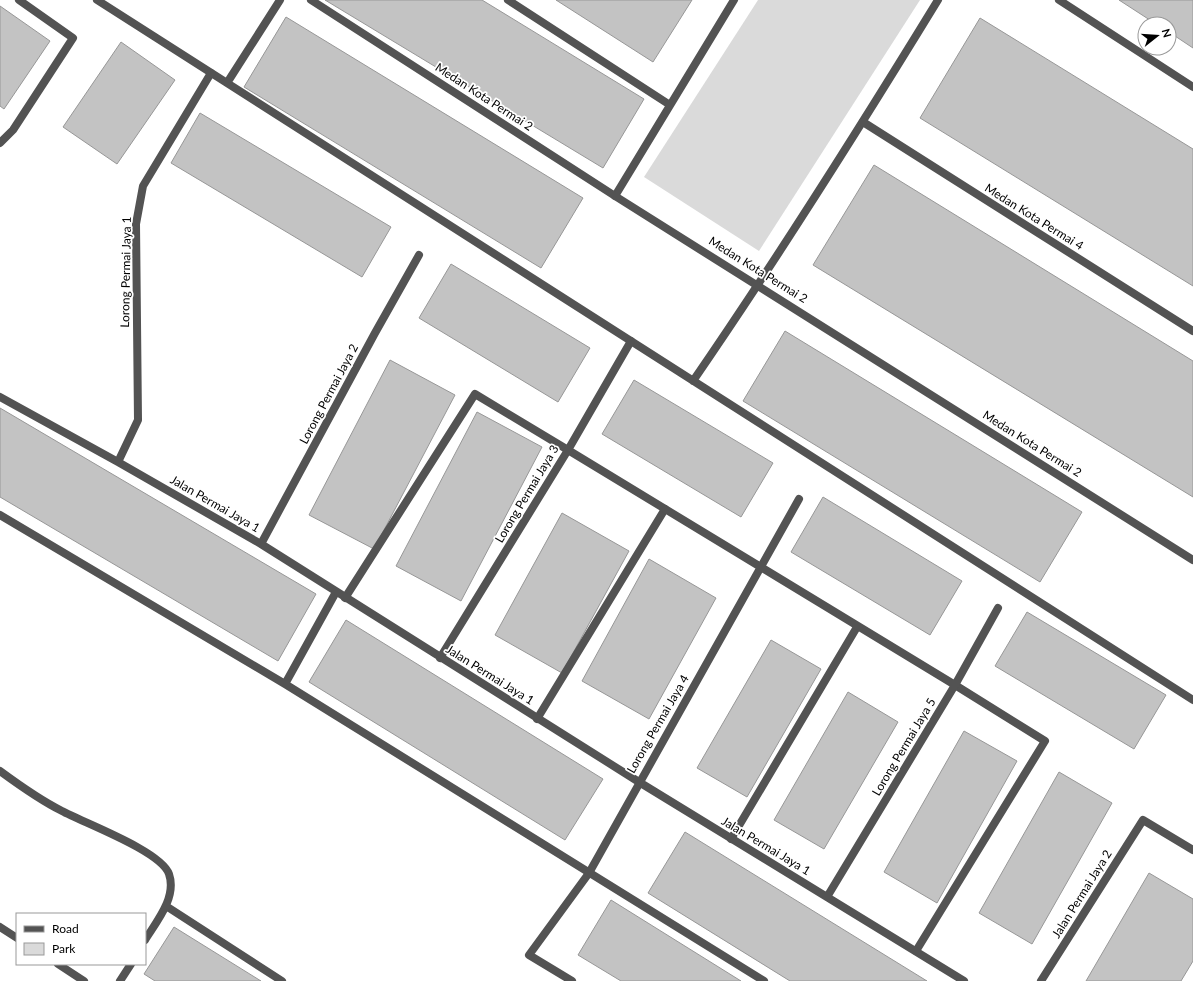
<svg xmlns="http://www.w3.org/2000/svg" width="1193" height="981" font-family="Lato,sans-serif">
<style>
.green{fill:#dadada}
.building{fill:#c3c3c3;stroke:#979797}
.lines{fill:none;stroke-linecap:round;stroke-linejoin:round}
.service{stroke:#535353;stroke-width:8}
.minor{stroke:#535353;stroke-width:8}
.labels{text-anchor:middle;stroke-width:3.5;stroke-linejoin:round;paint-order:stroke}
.street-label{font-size:12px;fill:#000;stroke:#fff}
</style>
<rect width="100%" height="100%" fill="#fff"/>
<path class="green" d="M758,0H920L759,251L644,177Z"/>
<path class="building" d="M325,0H482L644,99L603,168Z
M556,0H692L653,62Z
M1119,0H1193V48L1169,32V24H1156Z
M0,6L50,41L4,109L0,106Z
M286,17L583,198L541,268L244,87Z
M980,18L1193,149V286L920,118Z
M121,42L175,80L117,164L63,127Z
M200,113L391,227L362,277L171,163Z
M874,165L1193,361V497L813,265Z
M451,264L590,348L558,402L419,318Z
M785,331L1082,512L1040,582L743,401Z
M390,360L455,395L374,549L309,515Z
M634,380L773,463L741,517L602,434Z
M0,408L316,594L278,661L0,497Z
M477,412L542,447L461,601L396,566Z
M823,497L962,581L930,635L791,552Z
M562,513L629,551L562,673L495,635Z
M649,559L716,598L649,719L582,681Z
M1027,612L1166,695L1134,749L995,666Z
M346,620L603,779L565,840L309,682Z
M771,640L821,669L747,797L697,768Z
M848,692L898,722L824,849L774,820Z
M964,731L1017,761L937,903L884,872Z
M1059,772L1112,803L1032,944L979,913Z
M685,832L927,981H790L648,893Z
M1149,873L1193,899V961L1181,981H1086Z
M611,900L741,981H621L578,955Z
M174,927L261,981H155L144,974Z"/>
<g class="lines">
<path class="service" d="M97,0L1193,700
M508,0L670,105
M227,83L280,0
M0,143L13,130L73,38L19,0
M615,196L734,0
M693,381C779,256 859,129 938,0
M0,515L285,684L764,981
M345,598L475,394L568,450
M285,684L336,592
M537,719L665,509
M0,771C19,785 40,800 62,811C84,823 161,851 169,874C177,897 157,921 145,940
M731,839L857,627
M166,906L282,981
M916,951L1045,741L955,685
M120,981L131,964"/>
<path class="minor" d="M311,0L615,196L1193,560
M1059,0L1193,87
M863,122L1193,331
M0,397L118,462L261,544L639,782L964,981
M568,450L955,685
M118,462L138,420L136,224L143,186L211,73
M261,544L375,333L419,255
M440,658L568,450L631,341
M827,897L955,685L998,608
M0,927L17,938
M58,964L84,981
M572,981L529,955L589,873L799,499
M1041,981L1143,820L1193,850"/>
</g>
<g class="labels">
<g class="street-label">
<text transform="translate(484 97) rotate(33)" y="4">Medan Kota Permai 2</text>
<text transform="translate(1034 217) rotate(32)" y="4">Medan Kota Permai 4</text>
<text transform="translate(758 270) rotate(32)" y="4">Medan Kota Permai 2</text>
<text transform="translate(126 272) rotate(-89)" y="4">Lorong Permai Jaya 1</text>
<text transform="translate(329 394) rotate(-62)" y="4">Lorong Permai Jaya 2</text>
<text transform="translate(1032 444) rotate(32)" y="4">Medan Kota Permai 2</text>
<text transform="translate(527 494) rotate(-59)" y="4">Lorong Permai Jaya 3</text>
<text transform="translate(215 504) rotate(30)" y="4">Jalan Permai Jaya 1</text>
<text transform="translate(490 675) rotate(32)" y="4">Jalan Permai Jaya 1</text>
<text transform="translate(658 724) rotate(-60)" y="4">Lorong Permai Jaya 4</text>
<text transform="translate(904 747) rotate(-59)" y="4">Lorong Permai Jaya 5</text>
<text transform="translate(766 846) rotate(31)" y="4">Jalan Permai Jaya 1</text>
<text transform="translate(1082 894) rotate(-58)" y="4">Jalan Permai Jaya 2</text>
</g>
</g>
<rect x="16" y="913" width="130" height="52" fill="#ffffff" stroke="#999999"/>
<rect x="24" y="926" width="20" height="6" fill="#535353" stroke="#999999"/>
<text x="52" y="933" font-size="12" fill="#000000">Road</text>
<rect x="24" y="943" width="20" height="12" fill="#dadada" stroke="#999999"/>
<text x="52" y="953" font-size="12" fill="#000000">Park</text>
<g transform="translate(1157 36) rotate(73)"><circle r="19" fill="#ffffff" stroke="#999999"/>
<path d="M0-3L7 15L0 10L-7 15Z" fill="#000000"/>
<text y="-6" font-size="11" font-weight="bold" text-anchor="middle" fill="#000000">N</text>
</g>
</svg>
